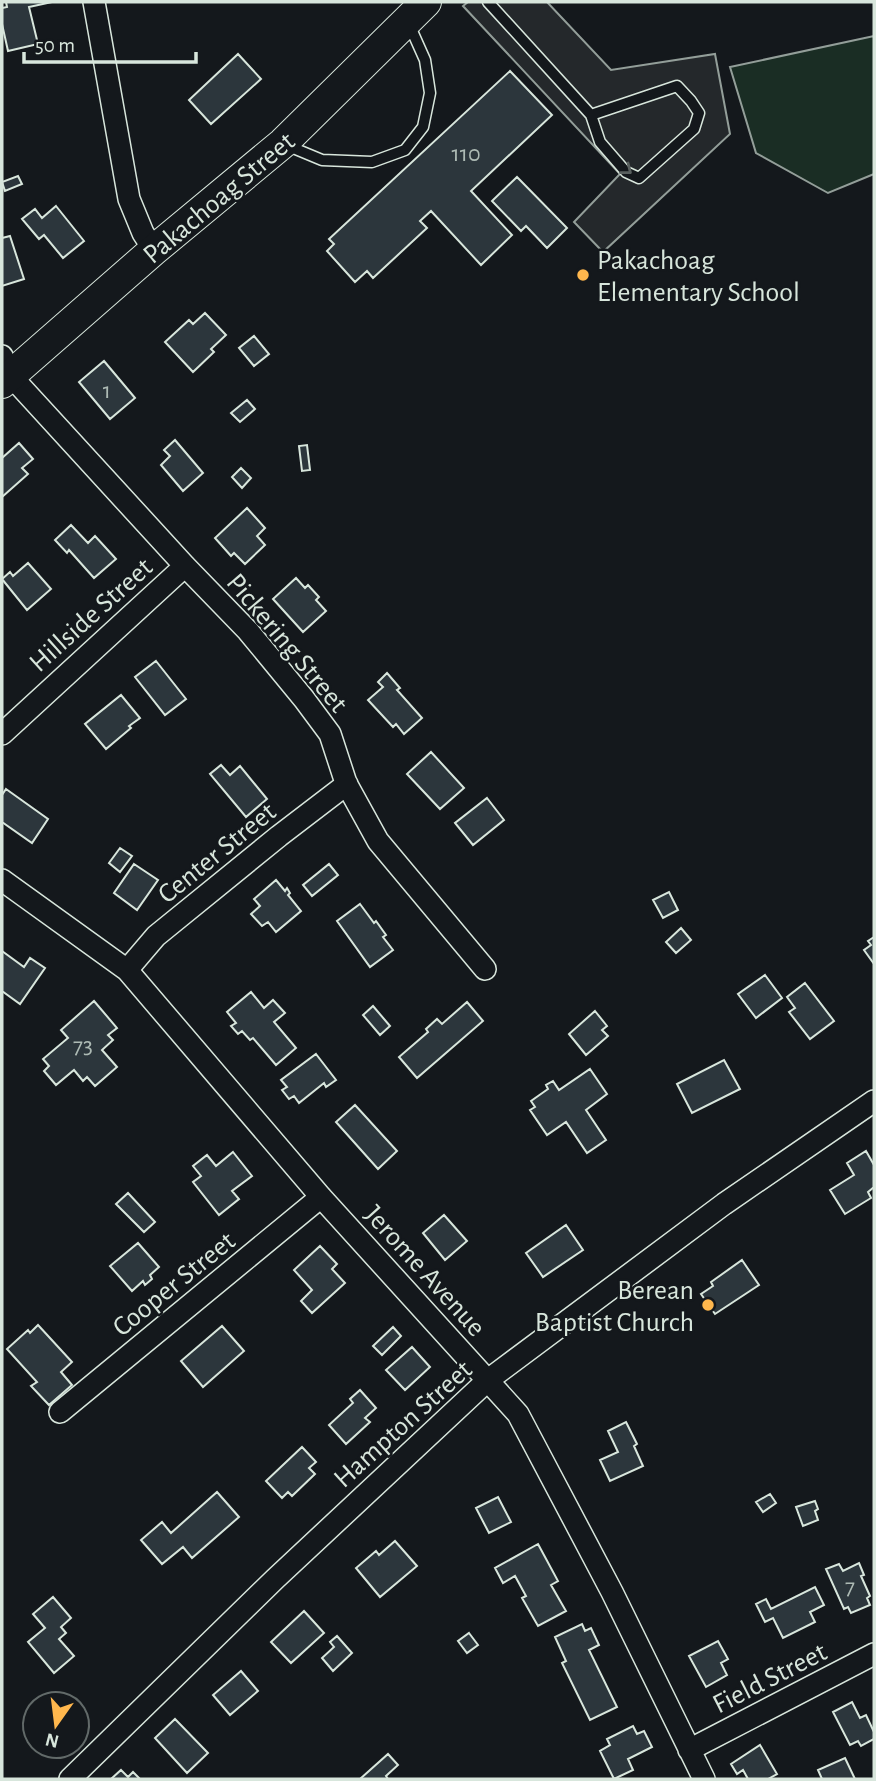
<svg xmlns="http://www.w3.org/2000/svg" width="876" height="1781" font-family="'Alegreya Sans',sans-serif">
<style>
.green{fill:#1a2d24;stroke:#939e99;stroke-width:2}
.parking{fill:#24282b;stroke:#939e99;stroke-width:2}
.building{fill:#2c363c;stroke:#d8e6dc;stroke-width:2}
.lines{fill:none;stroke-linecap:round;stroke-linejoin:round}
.lane-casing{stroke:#d8e6dc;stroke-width:13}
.street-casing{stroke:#d8e6dc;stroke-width:24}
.secondary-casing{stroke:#d8e6dc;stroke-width:32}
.lane{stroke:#14181c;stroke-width:10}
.street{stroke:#14181c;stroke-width:21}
.secondary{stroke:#14181c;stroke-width:30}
.oneway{stroke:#59605f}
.poi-dot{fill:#ffb74d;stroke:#14181c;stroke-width:2.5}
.labels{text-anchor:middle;stroke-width:5;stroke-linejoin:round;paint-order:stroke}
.number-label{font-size:24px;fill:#adbab4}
.street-label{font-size:28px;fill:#d8e6dc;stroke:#14181c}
.poi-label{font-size:28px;fill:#d8e6dc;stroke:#14181c;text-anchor:start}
</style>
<rect width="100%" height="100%" fill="#14181c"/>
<path class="green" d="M874,36V174L828,193L756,153L730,67Z"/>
<path class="parking" d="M468,2H547L611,70L715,54L730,134L603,252L574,222L620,174L463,6Z"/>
<path class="building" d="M6,2H52L29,7L38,44L8,51L2,24V8L7,7Z
M238,54L261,79L211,124L189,100Z
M510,71L552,115L471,191L512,235L481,265L431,211L420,221L427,228L373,278L367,271L355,282L327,251L334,244L329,239Z
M18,176L22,184L5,191L2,182Z
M517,177L567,228L547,248L526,226L521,231L492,201Z
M56,206L84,241L63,258L44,235L39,239L22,219L35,209L42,218Z
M10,236L24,279L2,286V238Z
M205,313L226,335L211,349L214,352L193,372L165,342L189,320L193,324Z
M254,336L269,354L254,366L239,348Z
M104,361L135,398L110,419L79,382Z
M247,400L255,409L240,422L231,413Z
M175,440L203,473L183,491L161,465L170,456L164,450Z
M19,443L33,459L22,468L28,474L2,497V458Z
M307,445L310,470L302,471L299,446Z
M241,468L251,478L242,488L232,477Z
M247,508L265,528L257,536L265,545L245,564L234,553L231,556L215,538Z
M71,525L88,543L95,536L116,559L94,578L69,550L67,553L55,540Z
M28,563L51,589L27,610L2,579L10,572L13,576Z
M296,578L305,588L308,585L319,597L316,600L326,611L303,632L273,599Z
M156,661L186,699L165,715L135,677Z
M387,673L400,688L397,690L422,718L404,734L396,724L393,727L368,700L383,687L378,682Z
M121,695L140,718L129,726L131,728L106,749L85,724Z
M431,752L464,788L440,809L407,774Z
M221,765L230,775L240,766L267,799L246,817L210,774Z
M6,789L48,819L32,843L2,822V795Z
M487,798L504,820L473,845L455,823Z
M120,848L132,856L120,872L109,863Z
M134,864L158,880L137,910L114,893Z
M329,864L338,875L312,896L303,885Z
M276,880L285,891L287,888L290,893L288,895L301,911L276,932L268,922L262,926L251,914L260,906L254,899Z
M669,892L678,910L663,918L653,900Z
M360,904L374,923L376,921L386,935L383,937L393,950L370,967L337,921Z
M681,928L691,940L676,953L666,942Z
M874,937V964L864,950L871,945L868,941Z
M2,951L24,967L30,958L45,968L20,1004L2,991Z
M765,975L782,998L756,1018L738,994Z
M805,983L834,1021L810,1039L789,1012L795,1008L787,997Z
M251,992L264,1008L273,1000L285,1013L274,1022L296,1048L276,1065L253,1038L250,1040L242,1031L238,1034L231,1026L236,1023L227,1012Z
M94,1001L117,1028L108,1035L113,1040L102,1050L117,1067L95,1086L87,1077L83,1081L74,1070L56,1085L44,1071L49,1066L43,1059L68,1038L61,1030Z
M467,1002L483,1021L417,1078L399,1057L428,1032L426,1029L437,1019L442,1024Z
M373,1006L390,1026L380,1035L363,1015Z
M595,1011L607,1026L602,1030L608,1036L586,1055L569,1034Z
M316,1054L336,1080L326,1087L324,1083L299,1103L294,1096L289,1099L282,1090L287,1087L281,1080Z
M724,1060L740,1089L692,1113L677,1084Z
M590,1069L607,1094L586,1110L606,1140L587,1153L566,1122L547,1135L530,1110L535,1107L531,1101L548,1089L546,1085L553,1081L559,1090Z
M355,1105L397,1151L378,1169L336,1122Z
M866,1151L874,1165V1187L868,1192L871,1198L845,1214L830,1190L854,1175L847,1163Z
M233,1152L252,1176L232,1191L239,1199L219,1215L193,1182L201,1176L193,1166L207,1155L216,1166Z
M128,1193L155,1222L144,1232L116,1204Z
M444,1215L467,1241L445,1260L423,1233Z
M566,1225L583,1250L543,1277L526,1253Z
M138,1243L159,1267L150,1275L152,1279L145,1285L143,1281L132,1291L110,1266Z
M320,1246L337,1264L332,1269L345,1283L312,1313L301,1301L312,1290L294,1270Z
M742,1260L759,1285L715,1314L701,1294L713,1286L711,1282Z
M38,1325L72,1362L61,1372L72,1385L49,1405L31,1386L37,1382L7,1349L28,1330L30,1333Z
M222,1326L244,1351L203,1387L181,1361Z
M393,1327L401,1336L382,1355L373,1346Z
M412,1347L430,1367L405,1390L386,1370Z
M360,1390L376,1408L365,1418L370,1422L346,1444L329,1425L353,1403L350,1399Z
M626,1422L637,1444L634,1446L643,1466L610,1481L600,1460L618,1452L608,1431Z
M302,1447L316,1462L309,1468L315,1474L292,1496L288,1492L282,1498L266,1481Z
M217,1492L239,1517L192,1558L183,1547L162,1564L141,1540L162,1522L171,1533Z
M770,1494L776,1503L763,1512L756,1502Z
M498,1497L511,1522L489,1533L476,1508Z
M815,1501L818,1509L815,1511L818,1520L803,1526L796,1507Z
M395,1541L417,1566L380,1597L356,1568L376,1551L379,1555Z
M538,1544L558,1581L551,1585L566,1611L538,1626L522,1598L526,1596L515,1576L503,1583L495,1568Z
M859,1563L864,1575L861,1576L870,1596L867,1598L870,1605L851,1613L848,1607L844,1609L826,1569L839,1564L843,1571Z
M815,1587L824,1605L810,1612L815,1622L783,1638L773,1618L765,1622L756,1604L766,1599L771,1609Z
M53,1597L71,1618L61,1627L66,1633L59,1639L74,1656L54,1673L28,1642L45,1628L33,1614Z
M304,1611L324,1633L291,1663L271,1642Z
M582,1624L585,1631L591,1628L599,1645L589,1650L617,1707L590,1720L562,1663L566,1661L555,1637Z
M469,1633L478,1645L467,1653L458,1641Z
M337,1636L352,1653L333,1671L322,1658L334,1647L330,1642Z
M718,1641L728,1659L721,1663L727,1675L706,1687L689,1656Z
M241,1671L258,1691L230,1715L213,1695Z
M852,1702L860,1718L866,1715L874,1732V1739L861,1746L858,1741L850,1745L833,1712Z
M175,1719L208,1753L187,1773L155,1738Z
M633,1726L637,1734L644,1731L652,1747L628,1759L633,1770L614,1779L600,1751L610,1745L607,1739Z
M760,1745L777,1774L768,1779H748L743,1770L737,1774L731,1764Z
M388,1754L398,1765L386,1776L388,1779H360Z
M845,1758L855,1779H822L818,1770Z
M121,1770L128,1777L133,1772L140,1779H111Z"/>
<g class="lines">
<g class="lane-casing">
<path id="lane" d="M488,2L591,115L600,142L626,172L639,178L694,129L699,113L691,101L677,86L591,115
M286,145L322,160L372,162L405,150L423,127L430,93L425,60L408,22"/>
</g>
<g class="street-casing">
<path id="street" d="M94,2L129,199L143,233L154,250
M2,356L11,376L185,566L248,631L304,699L330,734L346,783L378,841L485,969
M2,734L185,566
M2,880L127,970L321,1197L518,1414L612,1592L704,1779
M127,970L156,936L279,836L347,784
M60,1412L321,1197
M689,1750L874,1654
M70,1779L275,1579L488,1380L724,1204L874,1101"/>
</g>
<g class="secondary-casing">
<path id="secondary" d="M2,383L154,250L283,143L426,2"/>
</g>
<use href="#lane" class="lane"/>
<use href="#street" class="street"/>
<use href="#secondary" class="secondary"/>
</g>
<defs><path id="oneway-chevron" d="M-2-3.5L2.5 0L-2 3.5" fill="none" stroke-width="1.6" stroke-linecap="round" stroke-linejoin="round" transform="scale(1.75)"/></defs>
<use class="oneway" href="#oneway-chevron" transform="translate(627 170) rotate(38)"/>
<g class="poi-dot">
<circle cx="583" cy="275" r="7"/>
<circle cx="708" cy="1305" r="7"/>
</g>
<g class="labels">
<g class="number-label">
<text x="466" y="161">110</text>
<text x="107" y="398">1</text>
<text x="83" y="1053">73</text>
<text x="850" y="1594">7</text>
</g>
<g class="street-label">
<text transform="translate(218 197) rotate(-40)" y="10">Pakachoag Street</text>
<text transform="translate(90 614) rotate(-42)" y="10">Hillside Street</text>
<text transform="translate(288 642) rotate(50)" y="10">Pickering Street</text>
<text transform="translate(216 852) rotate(-39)" y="10">Center Street</text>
<text transform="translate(426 1270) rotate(48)" y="10">Jerome Avenue</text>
<text transform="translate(173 1283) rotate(-39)" y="10">Cooper Street</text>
<text transform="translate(402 1423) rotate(-42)" y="10">Hampton Street</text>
<text transform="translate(769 1677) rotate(-27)" y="10">Field Street</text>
</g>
<g class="poi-label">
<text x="597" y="269">Pakachoag<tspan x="597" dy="32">Elementary School</tspan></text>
<text x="694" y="1299" text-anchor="end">Berean<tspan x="694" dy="32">Baptist Church</tspan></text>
</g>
</g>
<rect width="876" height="1781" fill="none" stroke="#d8e6dc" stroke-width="7"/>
<g transform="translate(56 1725) rotate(194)"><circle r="33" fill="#14181c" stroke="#626a69" stroke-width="2"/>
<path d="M0-5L12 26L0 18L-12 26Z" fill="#ffb74d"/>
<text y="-10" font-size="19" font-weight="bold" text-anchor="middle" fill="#d8e6dc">N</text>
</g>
<path d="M24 52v10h172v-10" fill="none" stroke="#d8e6dc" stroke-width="3.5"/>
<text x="35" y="52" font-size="21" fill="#d8e6dc" stroke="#14181c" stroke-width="5" paint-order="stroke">50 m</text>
</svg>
